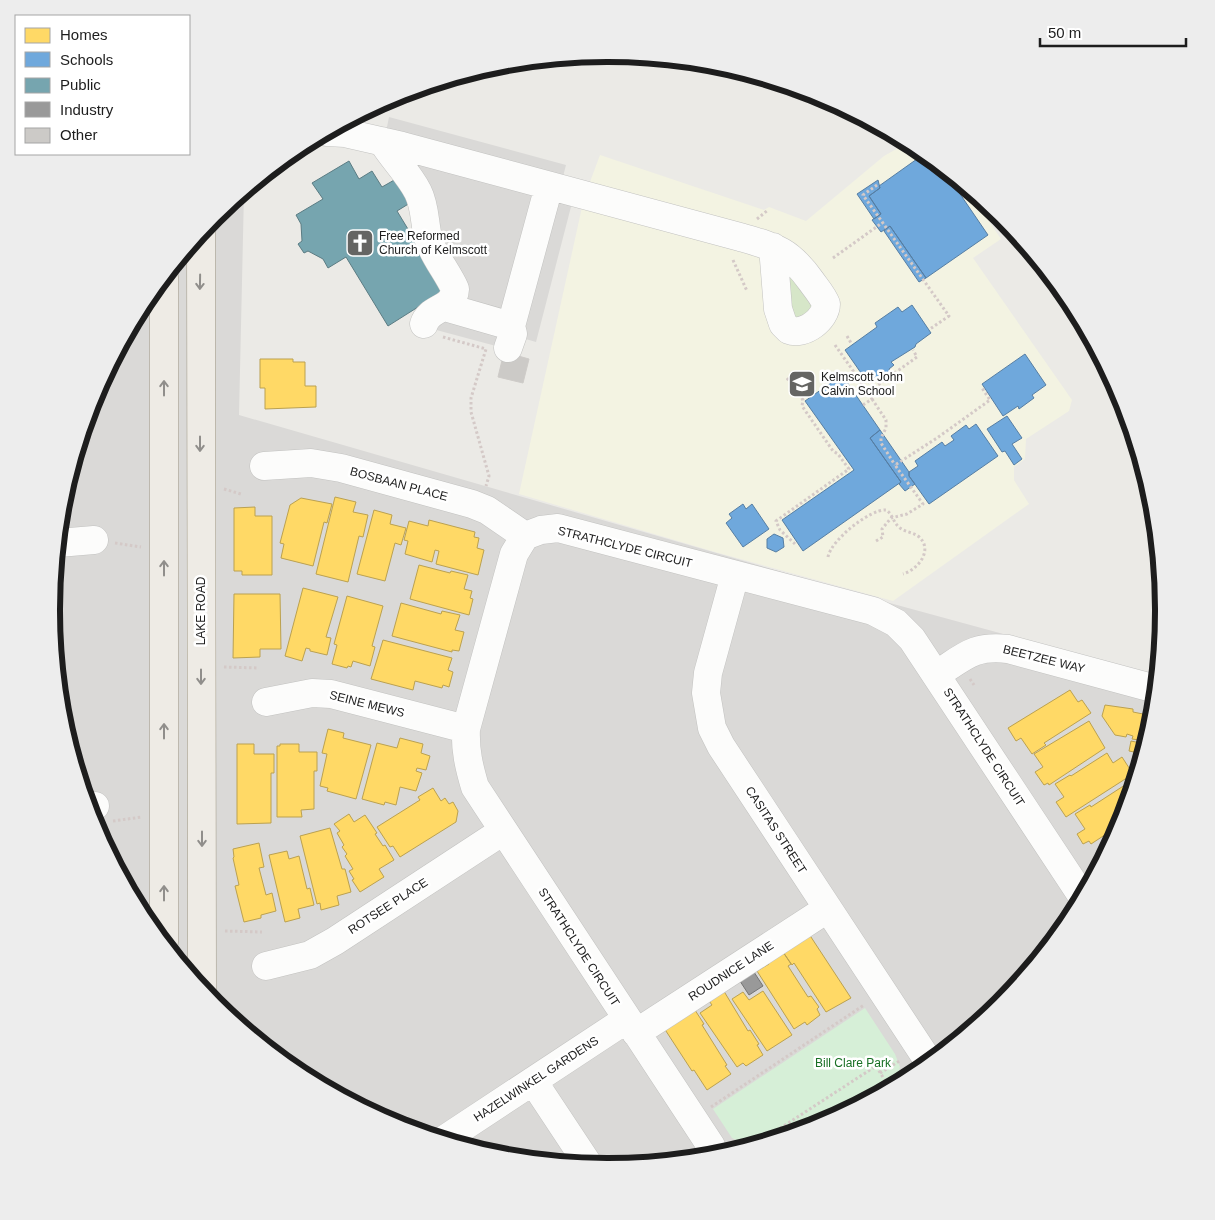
<svg xmlns="http://www.w3.org/2000/svg" width="1215" height="1220" font-family="Arial,sans-serif">
<style>
.residential{fill:#dad9d7}
.education{fill:#f3f3e2}
.grass{fill:#d6e6c8}
.park{fill:#d6efd7}
.homes{fill:#ffd966;stroke:#bba150}
.schools{fill:#6fa8dc;stroke:#567ea3}
.public{fill:#76a5af;stroke:#5b7c83}
.industry{fill:#999;stroke:#747474}
.building{fill:#cccac7;stroke:#cecbc8}
.lines{fill:none;stroke-linecap:round;stroke-linejoin:round}
.minor-casing{stroke:#c2c2c0;stroke-width:29}
.major-casing{stroke:#9f9885;stroke-width:29}
.path{stroke:#d4c9c7;stroke-width:3;stroke-dasharray:2.5 2.5;stroke-linecap:butt}
.minor{stroke:#fcfcfb;stroke-width:28}
.major{stroke:#eeebe5;stroke-width:28}
.oneway{stroke:#908e8b}
.labels{text-anchor:middle;stroke-width:5;stroke-linejoin:round;paint-order:stroke}
.poi-label{font-size:12px;fill:#1d1d1d;stroke:#fff;text-anchor:start}
.street-label{font-size:12px;fill:#1d1d1d;stroke:#fff}
.park-label{font-size:12px;fill:#176f23;stroke:#fff}
.rim{fill:none;stroke:#1d1d1d;stroke-width:6}
</style>
<rect width="100%" height="100%" fill="#ebeae6"/>
<path class="residential" d="M389,117L566,165L558,196L573,199L536,342L519,337L515,351L414,324L450,292L386,132Z
M244,192L239,415L886,602L1157,676L1153,719L1121,823L1070,919L1001,1004L916,1073L820,1124L716,1156L607,1166L499,1156L394,1124L298,1072L214,1003L145,919L93,823L62,718L51,610L62,501L94,397L145,301L214,216Z"/>
<path class="education" d="M907,143L917,148L968,190L1001,239L973,258L1072,400L1069,411L1026,439L1025,459L1014,467V480L1029,504L893,601L715,552L519,494L584,198L600,155L764,210L769,207L806,221L884,156Z"/>
<path class="grass" d="M791,269L814,310L795,320L782,272Z"/>
<path class="park" d="M865,1008L895,1054L900,1067L896,1083L820,1124L770,1139L766,1133L747,1145L732,1138L713,1109Z"/>
<path class="homes" d="M260,359H293V362H305V386H316V407L265,409V388H260Z
M335,497L356,502L353,512L368,515L363,537L359,536L348,582L316,574Z
M301,498L332,504L327,523L324,522L313,566L281,558L284,544L280,543L290,505Z
M255,507V516H272V575H242V571H234V508Z
M374,510L392,515L390,524L406,528L401,545L395,543L385,581L357,574Z
M429,520L475,532L474,537L479,538L477,548L484,550L478,575L436,564L439,551L435,550L432,562L405,554L408,541L404,540L409,521L428,526Z
M419,565L450,573L451,571L468,575L464,589L472,591L470,598L473,599L469,615L410,599Z
M303,588L338,597L326,637L331,638L327,655L310,651V649L306,648L302,661L285,656Z
M234,594H280L281,649H260V657L233,658Z
M347,596L383,606L372,646L375,647L370,666L353,661L351,667L348,666L347,668L332,664L337,645L334,644Z
M401,603L441,614L442,611L460,615L455,630L464,632L459,651L452,650V652L392,636Z
M383,640L452,658L448,670L453,672L449,687L443,685L442,688L415,681L413,690L371,679Z
M1070,690L1078,702L1082,700L1091,713L1044,743L1046,745L1032,754L1021,738L1016,741L1008,728Z
M1105,705L1133,709V712L1148,715L1147,718L1153,719L1146,741L1132,739L1133,736L1127,734L1126,737L1115,735L1102,716Z
M1089,721L1105,748L1049,785L1048,783L1044,785L1035,772L1043,767L1034,754Z
M328,729L344,733L343,738L371,745L356,799L327,791L328,788L320,786L327,754L322,753Z
M400,738L423,744L421,753L430,756L426,770L417,768L416,771L422,773L416,791L400,787L396,805L385,802L384,805L362,799L377,743L397,748Z
M1131,741L1145,744L1140,762H1138V759L1133,758L1134,752L1129,751Z
M237,744H254V754H274V773H271V823L237,824Z
M280,744H299V752H317V771H314V809L301,810L302,817H277V746H280Z
M1107,753L1113,763L1122,757L1133,774L1066,817L1056,802L1064,797L1055,784L1070,775L1071,776Z
M1128,783L1132,789L1120,825L1091,844L1089,841L1083,844L1077,834L1085,829L1075,814L1090,805L1091,807Z
M433,788L441,801L445,798L449,804L453,802L458,811L456,822L400,857L393,846L390,847L377,827L420,800L418,797Z
M349,814L354,822L365,815L377,833L375,834L383,846L385,845L394,860L379,869L384,877L360,892L352,880L354,879L349,871L353,869L345,856L347,854L342,847L344,845L337,833L340,831L334,824Z
M330,828L342,869H345L351,892L337,896L339,905L321,910L320,903L317,904L300,836Z
M259,843L264,867L259,868L266,895L272,893L276,911L261,915V918L244,922L235,886L239,885L233,858L234,857L233,849Z
M287,851L289,859L299,856L307,889L310,888L314,905L298,909L300,918L285,922L269,855Z
M809,934L851,998L826,1012L794,963L792,965L781,949Z
M781,949L791,964L788,966L808,997L811,996L819,1007L817,1009L820,1015L807,1025L805,1022L794,1029L757,971L769,964L765,959Z
M722,988L748,1031L750,1030L759,1044L757,1045L763,1055L746,1066L743,1063L737,1067L700,1013L712,1005L707,998Z
M763,991L792,1035L767,1051L732,999L743,992L749,1000Z
M693,1007L704,1024L702,1025L727,1065L725,1066L731,1074L707,1090L694,1070L692,1071L664,1028Z"/>
<path class="schools" d="M924,154L943,169L988,235L926,278L890,226L881,232L872,220L881,214L869,196L880,188L879,186Z
M878,180L880,188L869,196L881,214L874,219L857,194Z
M890,226L926,278L919,282L884,231Z
M912,305L931,333L916,344L915,347L891,362L894,365L889,369L890,371L885,375L884,372L868,383L845,350L877,327L875,323L898,307L902,312Z
M1025,354L1046,385L1032,395L1034,398L1019,409L1018,406L1003,416L982,384Z
M842,375L880,430L870,438L901,482L803,551L782,520L854,470L805,401Z
M1007,416L1022,438L1012,444L1022,459L1014,465L1005,451L1002,452L987,429Z
M976,424L998,456L929,504L909,476V472L918,466L915,461L942,442L945,446L954,440L951,436L966,425L969,429Z
M880,430L909,472V476L915,484L905,491L899,484L901,482L870,438Z
M743,504L746,509L752,504L769,529L743,547L726,523L732,518L729,514Z
M774,534L783,538L784,547L776,552L767,548V539Z"/>
<path class="public" d="M349,161L359,179L372,171L382,187L396,179L410,203L397,211L445,290L388,326L346,257L328,268L323,259L308,251L304,253L298,244L302,241L301,224L296,215L323,199L312,183Z"/>
<path class="industry" d="M752,969L763,986L749,995L738,978Z"/>
<path class="building" d="M504,352L529,359L523,383L498,377Z"/>
<g class="lines">
<g class="minor-casing">
<path id="minor" d="M327,132L345,133L402,146L740,237C775,247 789,250 811,281C816,288 823,296 826,304C826,319 804,336 789,330L783,324L778,309L773,247
M382,141C393,159 409,174 418,192C426,208 424,225 429,241C435,258 448,273 455,289C454,310 429,307 424,324
M445,307L511,326
M508,348L513,334L511,326L549,186
M264,466L311,463L341,468L472,504L487,510L525,536
M58,543L94,540
M735,575L708,673L706,693L712,728L721,746L929,1062
M936,675C964,657 973,645 1008,649L1156,689
M266,702L312,693L331,694L466,729
M88,806H95
M266,966L310,955L335,941L503,831
M636,1033L827,909
M533,1081L588,1164
M445,1139L627,1019
M713,1156L711,1146L475,787C469,767 465,750 466,729L514,554L525,536L541,530L558,528L873,611L896,623L912,639L1082,896"/>
</g>
<g class="major-casing">
<path id="major" d="M201,233L202,989
M164,942V277"/>
</g>
<path class="path" d="M383,102H384
M877,185L863,195L949,316L930,329
M757,219L768,210
M833,258L882,223
M733,260L747,291
M847,336L851,343
M443,337L486,349L471,398V412L489,476L486,486
M835,345L868,392L917,357L913,350
M787,378L803,400L802,406L833,451L838,454L849,469L776,521L780,530L795,544
M872,399L886,420V428L881,438V443L895,465
M863,405L872,399L868,392
M224,489L241,494
M876,541L883,537L882,529L891,518L907,514L923,504L895,465L937,438L990,400L982,388
M115,543L141,547
M828,557C831,540 870,509 886,510C893,514 893,523 900,528C905,532 912,532 918,536C934,549 919,569 903,574
M224,667L259,668
M970,679L974,685
M113,821L142,817
M225,931L262,932
M880,1073L901,1060
M711,1107L864,1005
M759,1142L876,1066L889,1087"/>
<use href="#minor" class="minor"/>
<use href="#major" class="major"/>
</g>
<defs><path id="oneway-shaft" d="M-6 0H5M1.5-3L5.5 0L1.5 3" fill="none" stroke-width="1.6" stroke-linecap="round" stroke-linejoin="round" transform="scale(1.25)"/></defs>
<g class="oneway">
<use href="#oneway-shaft" transform="translate(200 282) rotate(91)"/>
<use href="#oneway-shaft" transform="translate(164 388) rotate(-90)"/>
<use href="#oneway-shaft" transform="translate(200 444) rotate(90)"/>
<use href="#oneway-shaft" transform="translate(164 568) rotate(-90)"/>
<use href="#oneway-shaft" transform="translate(201 677) rotate(90)"/>
<use href="#oneway-shaft" transform="translate(164 731) rotate(-90)"/>
<use href="#oneway-shaft" transform="translate(202 839) rotate(90)"/>
<use href="#oneway-shaft" transform="translate(164 893) rotate(-90)"/>
</g>
<defs>
<g id="church-square" transform="scale(1.4375)"><rect x="-9" y="-9" width="18" height="18" rx="4" fill="#656563" stroke="#fff"/><path d="M-1.2-6h2.4v3.5h3.3v2.4h-3.3V6h-2.4V-.1h-3.3v-2.4h3.3Z" fill="#fff"/></g>
<g id="school-square" transform="scale(1.4375)"><rect x="-9" y="-9" width="18" height="18" rx="4" fill="#656563" stroke="#fff"/><path d="M0-5L7-2L0 1L-7-2ZM-4 1L0 2.5L4 1V4Q0 6-4 4Z" fill="#fff"/></g>
</defs>
<g fill-rule="evenodd">
<use href="#church-square" x="360" y="243"/>
<use href="#school-square" x="802" y="384"/>
</g>
<g class="labels">
<g class="poi-label">
<text x="379" y="240">Free Reformed<tspan x="379" dy="14">Church of Kelmscott</tspan></text>
<text x="821" y="381">Kelmscott John<tspan x="821" dy="14">Calvin School</tspan></text>
</g>
<g class="street-label">
<text transform="translate(399 484) rotate(15)" y="4">BOSBAAN PLACE</text>
<text transform="translate(625 547) rotate(14)" y="4">STRATHCLYDE CIRCUIT</text>
<text transform="translate(201 611) rotate(-90)" y="4">LAKE ROAD</text>
<text transform="translate(1044 659) rotate(14)" y="4">BEETZEE WAY</text>
<text transform="translate(367 704) rotate(14)" y="4">SEINE MEWS</text>
<text transform="translate(984 747) rotate(57)" y="4">STRATHCLYDE CIRCUIT</text>
<text transform="translate(776 830) rotate(57)" y="4">CASITAS STREET</text>
<text transform="translate(388 906) rotate(-33)" y="4">ROTSEE PLACE</text>
<text transform="translate(579 947) rotate(57)" y="4">STRATHCLYDE CIRCUIT</text>
<text transform="translate(731 971) rotate(-33)" y="4">ROUDNICE LANE</text>
<text transform="translate(536 1079) rotate(-33)" y="4">HAZELWINKEL GARDENS</text>
</g>
<g class="park-label">
<text x="853" y="1067">Bill Clare Park</text>
</g>
</g>
<path d="M0 0H1215V1220H0ZM607 62H608A547 547 0 0 1 1155 609V611A547 547 0 0 1 608 1158H607A547 547 0 0 1 60 611V609A547 547 0 0 1 607 62Z" fill="#ededed" fill-rule="evenodd"/>
<path class="rim" d="M607 62H608A547 547 0 0 1 1155 609V611A547 547 0 0 1 608 1158H607A547 547 0 0 1 60 611V609A547 547 0 0 1 607 62Z"/>
<rect x="15" y="15" width="175" height="140" fill="#ffffff" stroke="#a5a5a5"/>
<rect x="25" y="28" width="25" height="15" fill="#ffd966" stroke="#a5a5a5"/>
<text x="60" y="40" font-size="15" fill="#1d1d1d">Homes</text>
<rect x="25" y="52" width="25" height="15" fill="#6fa8dc" stroke="#a5a5a5"/>
<text x="60" y="65" font-size="15" fill="#1d1d1d">Schools</text>
<rect x="25" y="78" width="25" height="15" fill="#76a5af" stroke="#a5a5a5"/>
<text x="60" y="90" font-size="15" fill="#1d1d1d">Public</text>
<rect x="25" y="102" width="25" height="15" fill="#999999" stroke="#a5a5a5"/>
<text x="60" y="115" font-size="15" fill="#1d1d1d">Industry</text>
<rect x="25" y="128" width="25" height="15" fill="#cccac7" stroke="#a5a5a5"/>
<text x="60" y="140" font-size="15" fill="#1d1d1d">Other</text>
<path d="M1040 38v8h146v-8" fill="none" stroke="#1d1d1d" stroke-width="2.5"/>
<text x="1048" y="38" font-size="15" fill="#1d1d1d" stroke="#ffffff" stroke-width="4" paint-order="stroke">50 m</text>
</svg>
